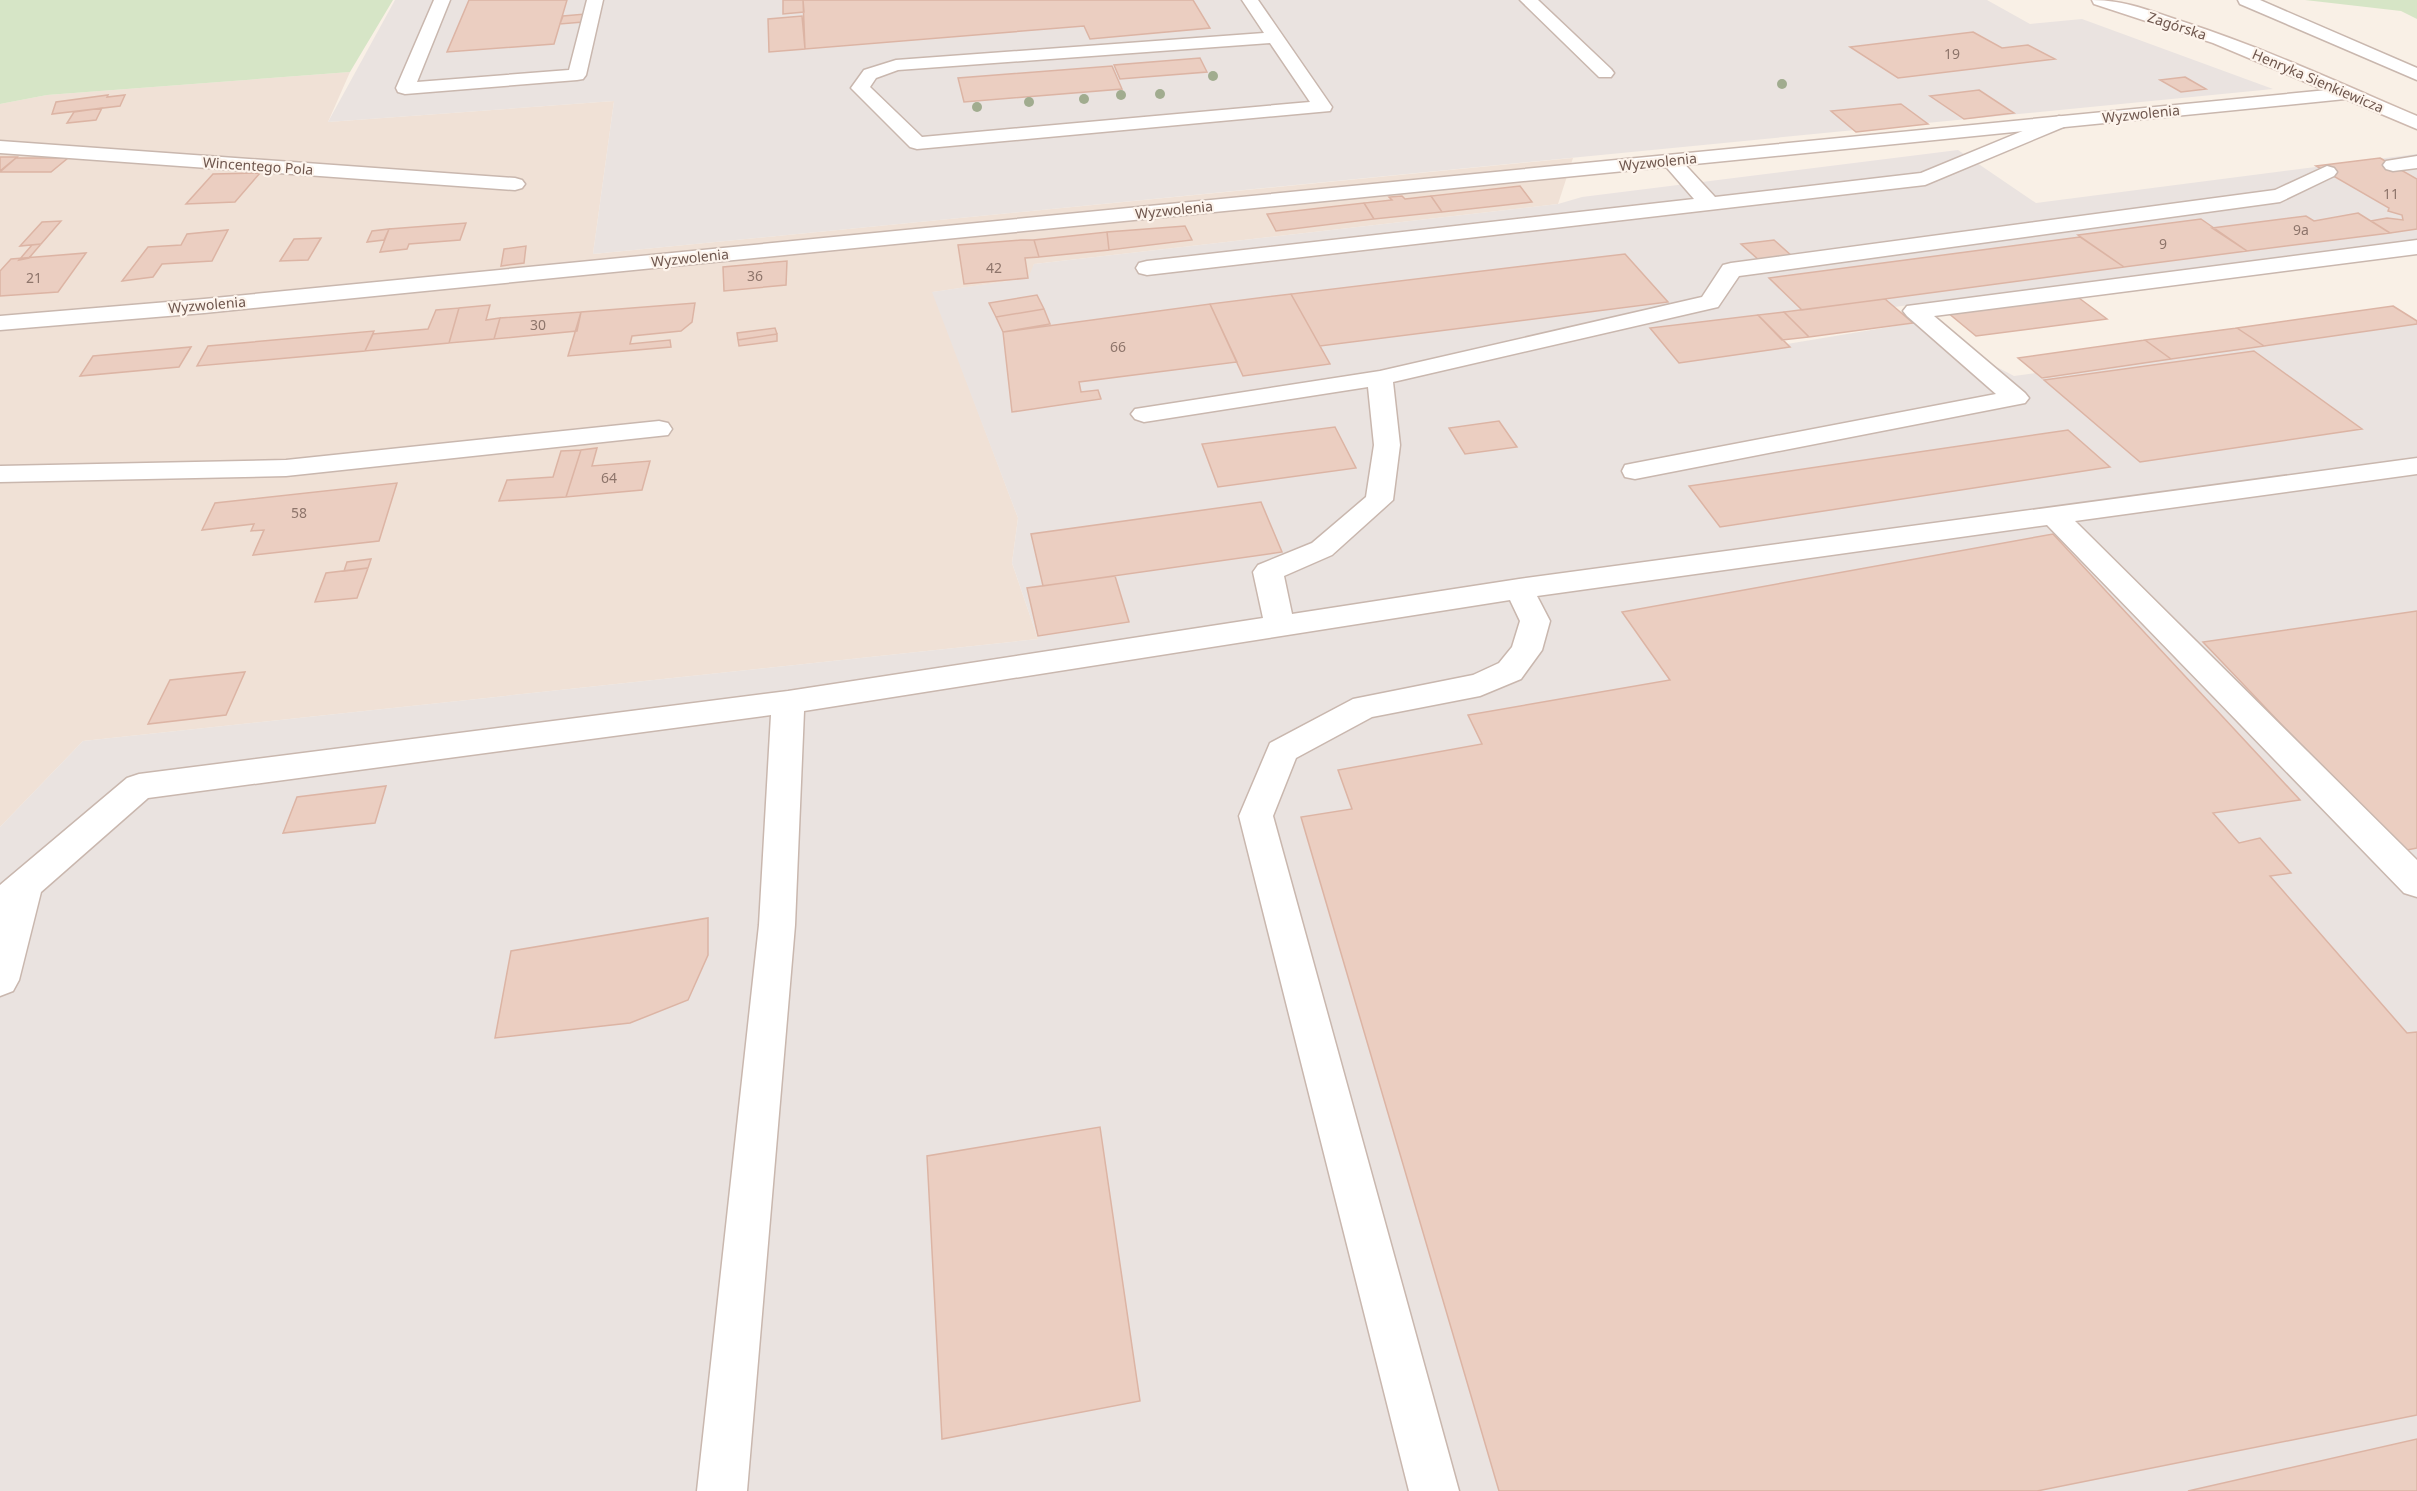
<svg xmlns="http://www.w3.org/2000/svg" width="2417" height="1491" font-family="'Noto Sans',sans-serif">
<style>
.residential{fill:#f0e1d6}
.industrial{fill:#eae3e0}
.green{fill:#d6e5c6}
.building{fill:#ebcec1;stroke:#dcb4a4;stroke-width:1.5}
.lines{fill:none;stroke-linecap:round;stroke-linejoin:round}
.lane-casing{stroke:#c9b7ae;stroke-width:3}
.street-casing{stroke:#c9b7ae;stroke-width:3}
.secondary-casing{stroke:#ceb9af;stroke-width:3}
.lane{fill:#fff;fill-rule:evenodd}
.street{fill:#fff;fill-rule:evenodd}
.secondary{fill:#fff;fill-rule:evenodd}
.tree{fill:#a1ac8f}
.labels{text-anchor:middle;stroke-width:4.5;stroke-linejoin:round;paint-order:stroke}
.far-street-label{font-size:14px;fill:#6f574e;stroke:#fdf4ec}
.number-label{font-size:14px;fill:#8e756b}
</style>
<rect width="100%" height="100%" fill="#f9f0e6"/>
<path class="residential" d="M350,72L328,122L614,101L593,254L1573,158L1558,204L1034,264L1031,278L933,292L1018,518L1012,563L1038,639L83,741L0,827V104L47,95Z"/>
<path class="industrial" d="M395,0H1987L2030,24L2082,19L2273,89L593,254L614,101L328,122Z
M1958,150L2036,203L2417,154V241L1894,307L1885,299L1759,315L1787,344L1913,323L2014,376L2417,320V1491H0V827L83,741L1038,639L1012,563L1018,518L932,292L1028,278L1034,264L1558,204L1582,197Z"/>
<path class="green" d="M0,0H393L350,72L47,95L0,104Z
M2305,0H2417V19L2401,11Z"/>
<path class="building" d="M469,0H567L554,44L447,52Z
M783,0H803L804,12L783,14Z
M803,0H1193L1210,28L1090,39L1084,26L805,49Z
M585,14L583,22L560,24L563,16Z
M802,16L805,49L769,52L768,19Z
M1973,32L2002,48L2028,45L2055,59L1898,78L1850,47Z
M1200,58L1207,72L1120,79L1114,65Z
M1112,66L1122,89L964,102L958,78Z
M2185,77L2206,89L2181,92L2160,80Z
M1979,90L2014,113L1964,119L1930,96Z
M108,95L107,97L125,95L120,106L52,114L56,102Z
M1901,104L1928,124L1856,132L1831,111Z
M102,108L96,120L67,123L74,112Z
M0,157H17L0,171Z
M16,158H68L51,172H0Z
M2380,158L2417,179V229L2390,233L2371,221L2387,218L2403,220L2402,215L2388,211L2389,208L2316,166Z
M260,173L235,202L186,204L213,174Z
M1520,186L1532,202L1442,212L1431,196Z
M1402,196L1405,199L1431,196L1442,212L1374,219L1364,203L1392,200L1389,197Z
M1364,203L1374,219L1276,231L1267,214Z
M2358,213L2390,233L2247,251L2212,228L2306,216L2314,221Z
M2201,219L2247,251L2124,267L2078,235Z
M61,221L41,244L20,246L42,222Z
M466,223L460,240L409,244L407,249L380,252L389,229Z
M1185,226L1192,240L1109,250L1107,232Z
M389,229L384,240L367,242L372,231Z
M228,230L212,261L162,264L153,277L122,281L148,247L181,245L187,234Z
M1107,232L1109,250L1039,257L1034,240Z
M2080,237L2124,267L1802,310L1769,278Z
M321,238L308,260L280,261L294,239Z
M1021,240H1034L1039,257L1025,258L1028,278L964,284L958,245Z
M1774,240L1793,257L1760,261L1741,244Z
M41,244L29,258L19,260L32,245Z
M526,246L524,263L501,266L504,249Z
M86,253L58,292L0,296V271L11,259Z
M1625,254L1668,302L1320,346L1291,294Z
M787,261L786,285L724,291L723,267Z
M1291,294L1330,364L1243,376L1210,304Z
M1037,295L1044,309L996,317L989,303Z
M2075,295L2107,319L1976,336L1947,312Z
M1885,299L1913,323L1809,337L1784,312Z
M695,303L692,322L681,331L632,336L630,344L670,340L671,347L568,356L581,312Z
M1210,304L1237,362L1079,382L1081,392L1098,390L1101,399L1012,412L1003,332Z
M490,305L486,320L500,318L494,339L449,343L459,308Z
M2393,306L2417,321V324L2264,346L2237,328Z
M459,308L449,343L365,351L373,334L428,329L436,310Z
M1044,309L1050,324L1003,332L996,317Z
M581,312L577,331L494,339L500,318Z
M1784,312L1809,337L1782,340L1758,315Z
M1758,315L1790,347L1679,363L1650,328Z
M775,328L777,334L738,340L737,333Z
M2237,328L2264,346L2171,359L2145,340Z
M374,331L365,351L197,366L208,346Z
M777,334V341L739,346L738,340Z
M2145,340L2171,359L2042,378L2018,358Z
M191,347L179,367L80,376L93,356Z
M2254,351L2362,429L2140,462L2044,380Z
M1499,421L1517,447L1465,454L1449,428Z
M1335,427L1356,468L1218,487L1202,444Z
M2068,430L2110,467L1720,527L1689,486Z
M597,448L592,466L650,461L642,490L566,497L581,450Z
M581,450L566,497L499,501L507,480L553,477L561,451Z
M397,483L379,541L253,555L264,530L251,531L254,524L202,530L215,503Z
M1261,502L1282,552L1043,586L1031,534Z
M2053,534L2300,800L2213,813L2239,843L2260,838L2291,873L2270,876L2407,1033L2417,1032V1415L2037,1491H1499L1301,817L1352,809L1338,770L1482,744L1468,715L1670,680L1622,612Z
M371,559L368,568L344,571L347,562Z
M368,568L357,598L315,602L326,573Z
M1115,576L1129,622L1038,636L1027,588Z
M2417,611V848L2402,851L2203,642Z
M245,672L226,715L148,724L170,680Z
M386,786L375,823L283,833L297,797Z
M708,918V955L688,1000L630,1023L495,1038L511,951Z
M1100,1127L1140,1401L942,1439L927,1156Z
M2417,1439V1491H2188Z"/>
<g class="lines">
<g class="lane-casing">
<path id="lane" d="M434,0H450L417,82L569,70L587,0H603L586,75L583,79L577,80L405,94L398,92L396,88Z
M1242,0H1258L1332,107L1330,111L917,149L910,147L851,88L864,70L896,60L1264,33ZM1270,43L1310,102L922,137L870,87L876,78L898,70Z
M1520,0H1538L1611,69L1614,73L1611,77H1599Z
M2238,0H2260L2417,68V80L2240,4Z
M2059,116L2066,118L2069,122L2066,126L1925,185L1147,275L1139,273L1136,268L1139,263L1147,261L1694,199L1661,161L1664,157H1678L1715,197L1921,173Z
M2417,156V168L2393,171L2386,169L2383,165L2386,161Z
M2327,166L2334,168L2337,172L2334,176L2280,202L1739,276L1718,307L1393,382L1400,445L1393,500L1332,555L1284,576L1292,614L1519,579L2417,458V474L2075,521L2417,860V897L2404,893L2047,525L1537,596L1550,621L1542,650L1521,679L1480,696L1372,717L1296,758L1273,816L1459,1491H1409L1239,816L1270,743L1353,699L1473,675L1499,663L1512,647L1520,621L1510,600L804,711L795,925L747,1491H697L759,925L771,715L148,798L41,892L19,980L13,991L0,996V885L127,778L139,774L788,691L1263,618L1253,572L1258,565L1312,543L1366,497L1374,445L1368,387L1144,422L1135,419L1131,414L1135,409L1380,371L1702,297L1723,265L1731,263L2275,190Z
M2417,240V254L1934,316L2025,393L2029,398L2025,403L1635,479L1625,477L1622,471L1625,465L1635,463L1996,394L1907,316L1903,311L1907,306Z
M659,421L668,423L672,429L668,435L286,476L0,482V466L286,460Z"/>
</g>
<g class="street-casing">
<path id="street" d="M2348,88L2355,90L2357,94L2355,98L204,313L0,330V316L204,299Z
M0,141L515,178L522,180L525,184L522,188L515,190L0,153Z"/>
</g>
<g class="secondary-casing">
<path id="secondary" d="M2092,0C2125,0 2153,12 2184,22C2264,48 2340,83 2417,116V129L2213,43L2094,4Z"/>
</g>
<use href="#lane" class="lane"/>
<use href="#street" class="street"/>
<use href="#secondary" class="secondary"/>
</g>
<g class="tree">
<circle cx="1213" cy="76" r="5"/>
<circle cx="1782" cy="84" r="5"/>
<circle cx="1160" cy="94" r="5"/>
<circle cx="1121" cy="95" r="5"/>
<circle cx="1084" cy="99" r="5"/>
<circle cx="1029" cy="102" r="5"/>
<circle cx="977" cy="107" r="5"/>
</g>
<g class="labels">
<g class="far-street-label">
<text transform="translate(2177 26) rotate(18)" y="5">Zagórska</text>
<text transform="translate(2318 81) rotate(23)" y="5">Henryka Sienkiewicza</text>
<text transform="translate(2141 114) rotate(-6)" y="5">Wyzwolenia</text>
<text transform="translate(1658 162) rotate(-6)" y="5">Wyzwolenia</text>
<text transform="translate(258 166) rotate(4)" y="5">Wincentego Pola</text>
<text transform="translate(1174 210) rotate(-6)" y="5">Wyzwolenia</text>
<text transform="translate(690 258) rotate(-6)" y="5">Wyzwolenia</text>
<text transform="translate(207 305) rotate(-5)" y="5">Wyzwolenia</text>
</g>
<g class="number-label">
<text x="1952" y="59">19</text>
<text x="2391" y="199">11</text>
<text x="2301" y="235">9a</text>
<text x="2163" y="249">9</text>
<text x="994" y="273">42</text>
<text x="755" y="281">36</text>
<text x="34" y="283">21</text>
<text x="538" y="330">30</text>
<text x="1118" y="352">66</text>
<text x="609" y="483">64</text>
<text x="299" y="518">58</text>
</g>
</g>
</svg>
